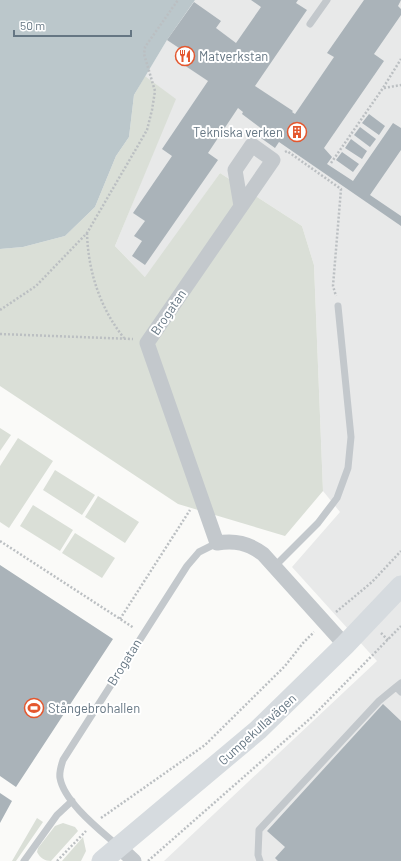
<svg xmlns="http://www.w3.org/2000/svg" width="401" height="861" font-family="Barlow,sans-serif">
<style>
.built{fill:#e8e9e9}
.green{fill:#dadfd7}
.water{fill:#bbc7cb}
.building{fill:#aab3b9}
.lines{fill:none;stroke-linecap:round;stroke-linejoin:round}
.path{stroke:#bbbfc2;stroke-width:2.5;stroke-dasharray:2 2;stroke-linecap:butt}
.lane{stroke:#c3c8cc;stroke-width:7}
.street{stroke:#c3c8cc;stroke-width:15}
.secondary{stroke:#d6dbdf;stroke-width:21}
.labels{text-anchor:middle;stroke-width:4;stroke-linejoin:round;paint-order:stroke}
.poi-label{font-size:13px;fill:#657683;stroke:#fff;text-anchor:start}
.street-label{font-size:13px;fill:#657683;stroke:#fff}
</style>
<rect width="100%" height="100%" fill="#fafaf8"/>
<path class="built" d="M195,0H401V861H164L377,661L292,567L340,512L323,491L314,265L302,226L220,173L146,278L115,246L175,99L145,76L167,40Z"/>
<path class="green" d="M145,76L176,99L115,246L145,277L220,173L302,226L314,265L323,491L285,536L178,504L0,386V249L23,247L65,236L95,207L116,156L129,137L134,95Z
M0,428L11,435L0,451Z
M18,438L53,461L9,528L0,522V466Z
M55,470L95,495L82,515L43,490Z
M98,496L139,522L125,543L85,517Z
M33,505L73,530L60,551L20,526Z
M75,533L115,558L102,578L62,553Z
M37,818L43,822L16,861H12Z
M63,823L75,827L78,831L51,861C45,861 40,858 37,852L38,848L55,826Z
M83,837L86,851L81,861H62Z"/>
<path class="water" d="M0,0H195L167,40L134,95L129,137L116,156L95,207L65,236L23,247L0,249Z"/>
<path class="building" d="M251,0H298L296,3L307,10L255,86L293,111L292,112L295,114L334,57L327,53L364,0H401L398,6L401,9V15L374,54L384,61L324,148L332,157L327,164L353,181L393,123L401,128V150L370,195L401,216V226L279,142L275,148L258,136L262,129L242,114L243,112L238,108L208,153L218,160L145,265L132,256L142,241L134,236L145,221L133,213L172,156L162,149L208,81L175,59L182,50L167,40L194,2L221,21L216,28L236,43L261,7Z
M369,114L385,126L379,135L362,123Z
M360,127L376,139L370,147L354,135Z
M351,139L367,151L362,159L345,148Z
M342,152L359,164L353,172L336,160Z
M0,565L113,639L16,787L0,776Z
M383,704L401,721V861H278L275,858L285,847L267,831Z
M0,793L12,801L0,823Z"/>
<g class="lines">
<path class="path" d="M384,88L401,85
M285,152L287,151L341,189L333,286L336,296
M331,163L383,88L401,59
M87,233C88,271 100,308 124,338
M0,310L36,286L87,233L147,130L152,110L155,91L144,54L145,47L178,0
M0,334L133,339
M0,541L134,628
M336,612L372,582L401,551
M120,619L190,510
M381,633L388,640
M101,818L205,745L285,666L303,643L314,632
M57,861L86,831
M148,861L312,717L401,626"/>
<path class="lane" d="M310,24L327,0
M275,566L318,523L337,498L348,468L351,437L338,306
M401,683L396,687L401,692
M118,846C100,830 64,802 60,778C59,772 61,766 63,760L187,566L199,552L217,543
M24,861L57,815L72,801
M260,861L258,855L259,830L379,701L396,687"/>
<path class="street" d="M241,206L235,170L252,145L273,160L147,343L217,543C235,540 248,543 263,554L345,645
M119,847L134,861"/>
<path class="secondary" d="M102,861L258,730L345,645L401,586"/>
</g>
<defs>
<g id="restaurant-ring" transform="scale(1)"><circle r="9.5" fill="#fff" stroke="#e4572e" stroke-width="1.5"/><path d="M-5-6h1v4h1v-4h1v4h1v-4h1v5L-1.5 .5V6h-2V.5L-5-1ZM5-6V6H3V1.5H1.5Q1.5-4 5-6Z" fill="#e4572e"/></g>
<g id="building-ring" transform="scale(1)"><circle r="9.5" fill="#fff" stroke="#e4572e" stroke-width="1.5"/><path d="M-4-6H4V6H1V3H-1V6H-4ZM-2.5-4.3h1.7v1.8h-1.7ZM.8-4.3h1.7v1.8H.8ZM-2.5-1h1.7V.8h-1.7ZM.8-1h1.7V.8H.8Z" fill="#e4572e"/></g>
<g id="stadium-ring" transform="scale(1)"><circle r="9.5" fill="#fff" stroke="#e4572e" stroke-width="1.5"/><path d="M0-5a6.5 5 0 1 0 0 10a6.5 5 0 1 0 0-10ZM-3.5-1.8h7v3.6h-7Z" fill="#e4572e"/></g>
</defs>
<g fill-rule="evenodd">
<use href="#restaurant-ring" x="185" y="56"/>
<use href="#building-ring" x="297" y="132"/>
<use href="#stadium-ring" x="34" y="708"/>
</g>
<g class="labels">
<g class="poi-label">
<text x="199" y="61">Matverkstan</text>
<text x="283" y="137" text-anchor="end">Tekniska verken</text>
<text x="48" y="713">Stångebrohallen</text>
</g>
<g class="street-label">
<text transform="translate(168 312) rotate(-56)" y="5">Brogatan</text>
<text transform="translate(124 662) rotate(-58)" y="5">Brogatan</text>
<text transform="translate(257 729) rotate(-42)" y="5">Gumpekullavägen</text>
</g>
</g>
<path d="M14 30v6h117v-6" fill="none" stroke="#657683" stroke-width="2"/>
<text x="20" y="30" font-size="12" fill="#657683" stroke="#ffffff" stroke-width="3" paint-order="stroke">50 m</text>
</svg>
